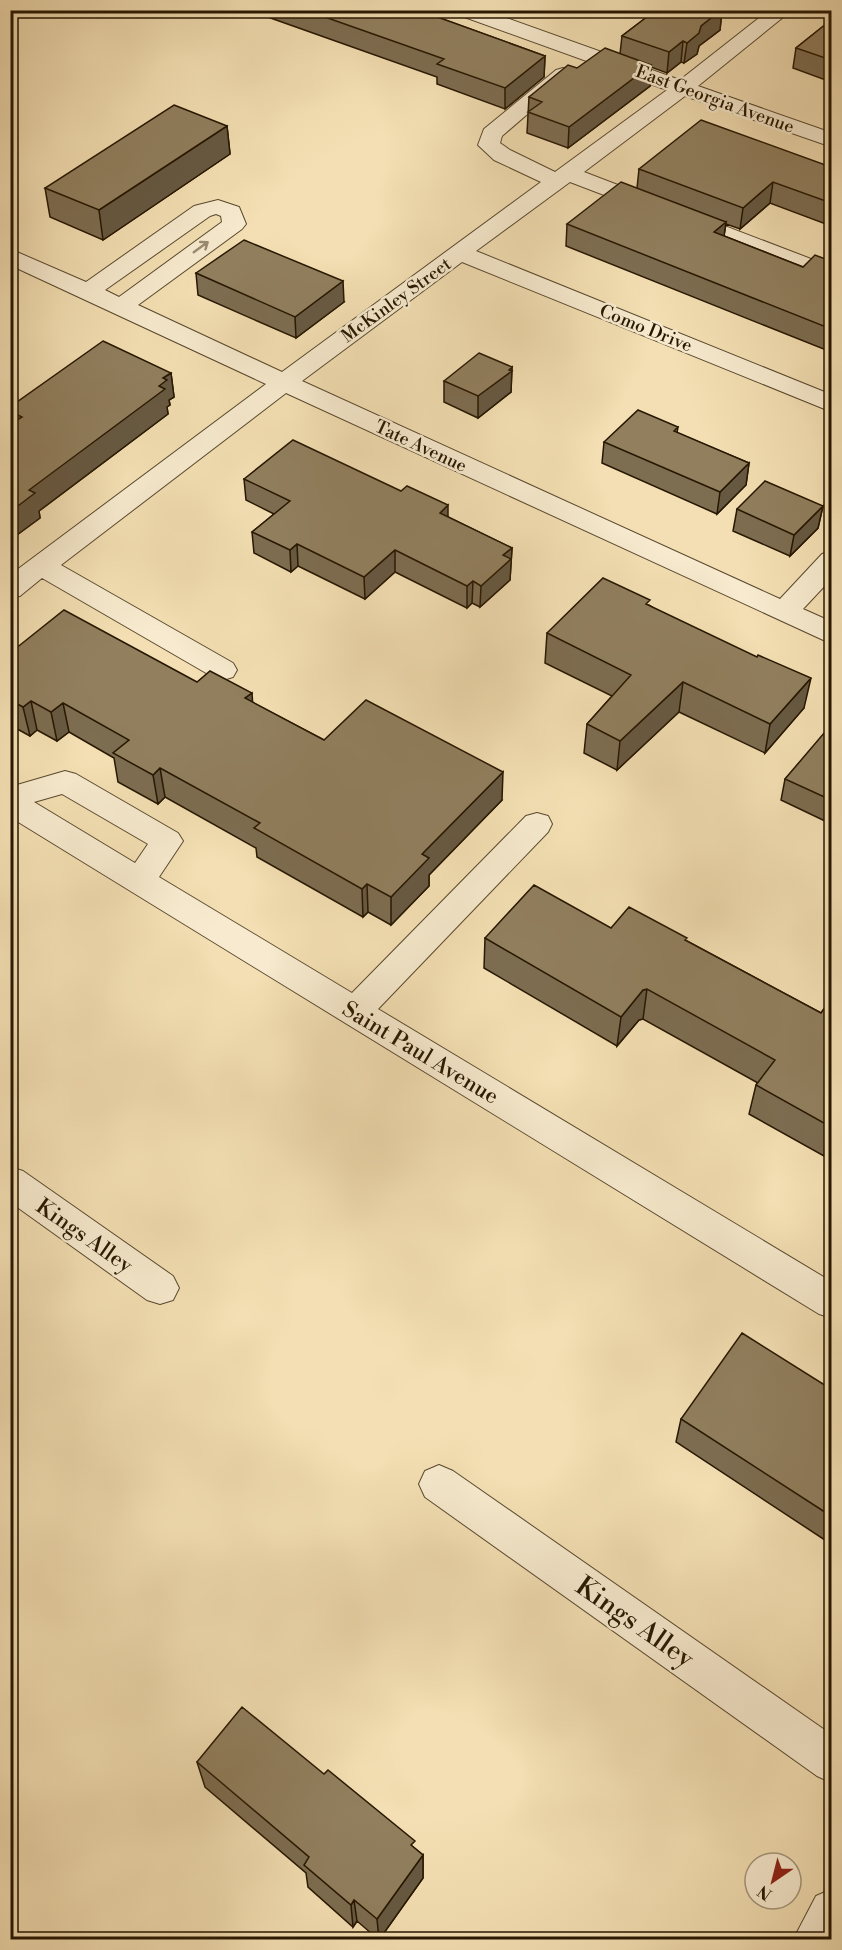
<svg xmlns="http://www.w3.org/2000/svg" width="842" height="1950" font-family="'Libre Bodoni',serif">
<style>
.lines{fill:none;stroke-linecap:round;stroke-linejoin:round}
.minor-casing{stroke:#5a492e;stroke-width:2}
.minor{fill:#f7eace;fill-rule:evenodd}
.wall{fill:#7d6d51;stroke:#271701;stroke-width:1.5}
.shaded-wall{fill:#665942;stroke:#271701;stroke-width:1.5}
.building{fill:#917f5e;stroke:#271701;stroke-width:1.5}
.oneway{stroke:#998b72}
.labels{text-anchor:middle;stroke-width:5;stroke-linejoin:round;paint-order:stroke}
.far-street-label{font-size:18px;fill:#271701;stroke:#f7eace}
.street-label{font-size:22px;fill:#271701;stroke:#f7eace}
.near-street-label{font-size:27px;fill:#271701;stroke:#f7eace}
</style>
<rect width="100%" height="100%" fill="#f3dfb3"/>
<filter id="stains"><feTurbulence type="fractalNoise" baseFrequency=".00333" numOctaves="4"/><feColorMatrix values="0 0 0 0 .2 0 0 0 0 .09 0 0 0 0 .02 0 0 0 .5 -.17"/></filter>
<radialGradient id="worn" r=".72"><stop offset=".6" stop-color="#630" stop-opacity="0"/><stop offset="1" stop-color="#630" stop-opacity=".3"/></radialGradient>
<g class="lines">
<g class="minor-casing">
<path id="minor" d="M453,10H484L680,80L769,10H792L698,86L832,133V147L685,96L584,172L832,267V282L570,182L476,251L832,395V412L462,262L302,381L780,599L822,554L832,551V578L803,609L832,622V644L286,393L61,565L233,663L237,670L233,677L223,680L213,677L42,578L20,596L10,598V575L266,384L10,265V249L86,282L194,206L218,200L239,207L246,224L242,229L138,305L282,372L541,182L494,160L478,145L484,129L556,70L563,68L570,70L574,74L502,136L500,143L510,150L555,172L667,90L456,14ZM216,214L221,216L222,222L119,297L105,290L210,216Z
M65,771L76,774L178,833L183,841L159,877L352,993L526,816L537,813L548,816L552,824L548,832L378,1009L832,1282V1318L819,1314L10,817V787ZM62,794L148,844L135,863L34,802Z
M10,1167L23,1171L173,1276L179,1288L173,1300L160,1304L147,1300L10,1202Z
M439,1465L453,1471L832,1735V1783L817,1776L425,1497L419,1484L425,1471Z
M832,1889V1940H793L816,1896Z"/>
</g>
<use href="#minor" class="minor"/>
</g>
<path class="wall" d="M248,10H418L545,56L544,77L505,109L437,84V77Z
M656,10H722L720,30L699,46L697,54L684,63L681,62L667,73L651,67L650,86L568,148L527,133L529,97L577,68L620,54L622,36Z
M831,20V82L793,68L796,48Z
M227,126L230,154L103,240L50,217L45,188Z
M831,167V226L770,203L740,229L726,224L724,236L803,267L827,259L831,240V352L566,246L567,224L637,188L639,169Z
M196,273L344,302L296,338L198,295Z
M512,367L511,392L478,418L444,402V381Z
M171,373L174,397L169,400L170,405L167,407L168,414L39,511L40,518L10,540V407Z
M678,427L677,433L749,463L746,485L717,514L602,463L604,442Z
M244,479L448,517L512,548L510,580L480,607L472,603L467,608L395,572L365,599L298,566L291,572L254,553L252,532L274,514L246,500Z
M823,506L818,528L790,556L733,531L737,509Z
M649,605L804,708L765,753L679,712L617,770L584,753L587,724L612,696L545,663L547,633Z
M10,653L197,682L253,703L324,740L502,800L429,875V886L391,925L368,912L363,917L257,857L256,848L165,797L158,804L118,782L114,758L69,732L57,741L37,730L30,736L10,725Z
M831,727V814L825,821L781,800L785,779Z
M611,928L687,941L821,1013L831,999V1146L824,1156L749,1114L756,1085L758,1083L643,1019L639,1020L617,1046L484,968L485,938Z
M831,1389V1544L676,1442L681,1419Z
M197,1762L324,1774L423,1855V1878L379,1940L357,1921L353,1927L308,1887L306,1873L205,1787Z"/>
<path class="shaded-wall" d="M721,10H722L720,30L699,46L697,54L684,63L687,43L701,26Z
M683,41L681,62L667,73L669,52Z
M545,56L544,77L505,109V88Z
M651,65L650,86L568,148L569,127Z
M227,126L230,154L103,240L99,210Z
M773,182L770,203L740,229L743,208Z
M726,222L723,243L714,232Z
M343,281L344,302L296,338L295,317Z
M512,367L511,392L478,418V396Z
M171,373L174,397L169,400L170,405L167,407L168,414L39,511L40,518L10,540V512L29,490L159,386L163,378Z
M749,463L746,485L717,514L720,492Z
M448,505V527L440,513Z
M823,506L818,528L790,556L794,535Z
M297,544L298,566L291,572L290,550Z
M512,548L510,580L480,607L481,586L503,555Z
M395,550V572L365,599L364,577Z
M473,581L472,603L467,608V586Z
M811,678L804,708L765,753L770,724Z
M683,682L679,712L617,770L620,741Z
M252,693L254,722L245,698Z
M31,701L37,730L30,736L23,707Z
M63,703L69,732L57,741L51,712Z
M160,768L165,797L158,804L153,775Z
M503,772L502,800L429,875V886L391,925V897L422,854Z
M831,799V814L825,821L831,800Z
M367,884L368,912L363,917L362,889Z
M647,989L643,1019L639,1020L617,1046L621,1017L643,990Z
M831,1131V1146L824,1156Z
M423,1855V1878L379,1940L377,1919Z
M354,1900L357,1921L353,1927L351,1905Z"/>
<path class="building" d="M305,10H418L545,56L505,88L437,64L444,59Z
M656,10H721L701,26L699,33L687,43L683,41L669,52L622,36Z
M831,20V60L796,48Z
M605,48L651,65L569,127L528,112L542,102L529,97L568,65L577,68Z
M174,105L227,126L99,210L45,188Z
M701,120L831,167V203L773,182L743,208L639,169Z
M621,182L726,222L714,232L803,267L815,255L831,261V329L567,224Z
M244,240L343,281L295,317L196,273Z
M103,341L171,373L163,378L167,380L159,386L165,389L29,490L35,493L10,512V424L22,417L10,411V407Z
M479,353L512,367L509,370L512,371L478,396L444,381Z
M638,410L678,427L674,431L749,463L720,492L604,442Z
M293,440L401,491L407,486L448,505L440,513L512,548L503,555L511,559L481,586L473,581L467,586L395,550L364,577L297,544L290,550L252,532L290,501L244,479Z
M765,481L823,506L794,535L737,509Z
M603,578L650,600L646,604L757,657L758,655L811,678L770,724L683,682L620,741L587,724L631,675L547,633Z
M64,610L197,682L210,671L252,693L245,698L324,740L366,700L503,772L422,854L429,858L391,897L367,884L362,889L254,828L260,823L160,768L153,775L113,753L129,740L63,703L51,712L31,701L23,707L10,700V653Z
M830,726L831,727V800L785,779Z
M534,885L611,928L629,907L687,938L685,940L821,1013L831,999V1127L756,1085L775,1060L647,989L643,990L621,1017L485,938Z
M742,1333L831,1389V1516L681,1419Z
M242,1707L324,1774L328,1770L415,1841L411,1845L423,1855L377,1919L354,1900L351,1905L304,1865L309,1857L197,1762Z"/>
<defs><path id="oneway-shaft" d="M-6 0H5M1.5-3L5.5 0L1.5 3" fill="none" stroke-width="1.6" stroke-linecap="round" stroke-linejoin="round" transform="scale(1.5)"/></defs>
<use class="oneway" href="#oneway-shaft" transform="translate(201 247) rotate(-36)"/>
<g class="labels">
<g class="far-street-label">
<text transform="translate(715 99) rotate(20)" y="6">East Georgia Avenue</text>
<text transform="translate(396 300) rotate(-36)" y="6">McKinley Street</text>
<text transform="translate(646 328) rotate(22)" y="6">Como Drive</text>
<text transform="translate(421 446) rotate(25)" y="6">Tate Avenue</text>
</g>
<g class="street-label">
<text transform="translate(421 1052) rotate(31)" y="8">Saint Paul Avenue</text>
<text transform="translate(85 1235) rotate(35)" y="8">Kings Alley</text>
</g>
<g class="near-street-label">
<text transform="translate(635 1622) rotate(35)" y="9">Kings Alley</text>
</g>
</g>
<rect width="842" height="1950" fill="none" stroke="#f3dfb3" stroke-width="36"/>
<rect x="12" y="12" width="818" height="1926" fill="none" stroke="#271701" stroke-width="3"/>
<rect x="18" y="18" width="806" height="1914" fill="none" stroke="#271701" stroke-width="1.5"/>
<g transform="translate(773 1881) rotate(215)"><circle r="28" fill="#f7eace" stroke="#a4967c" stroke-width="1.5"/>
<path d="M0-4.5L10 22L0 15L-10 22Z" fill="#8f2418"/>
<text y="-9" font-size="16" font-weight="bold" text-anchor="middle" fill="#271701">N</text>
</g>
<rect width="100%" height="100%" filter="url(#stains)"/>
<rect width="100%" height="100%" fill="url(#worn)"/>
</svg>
